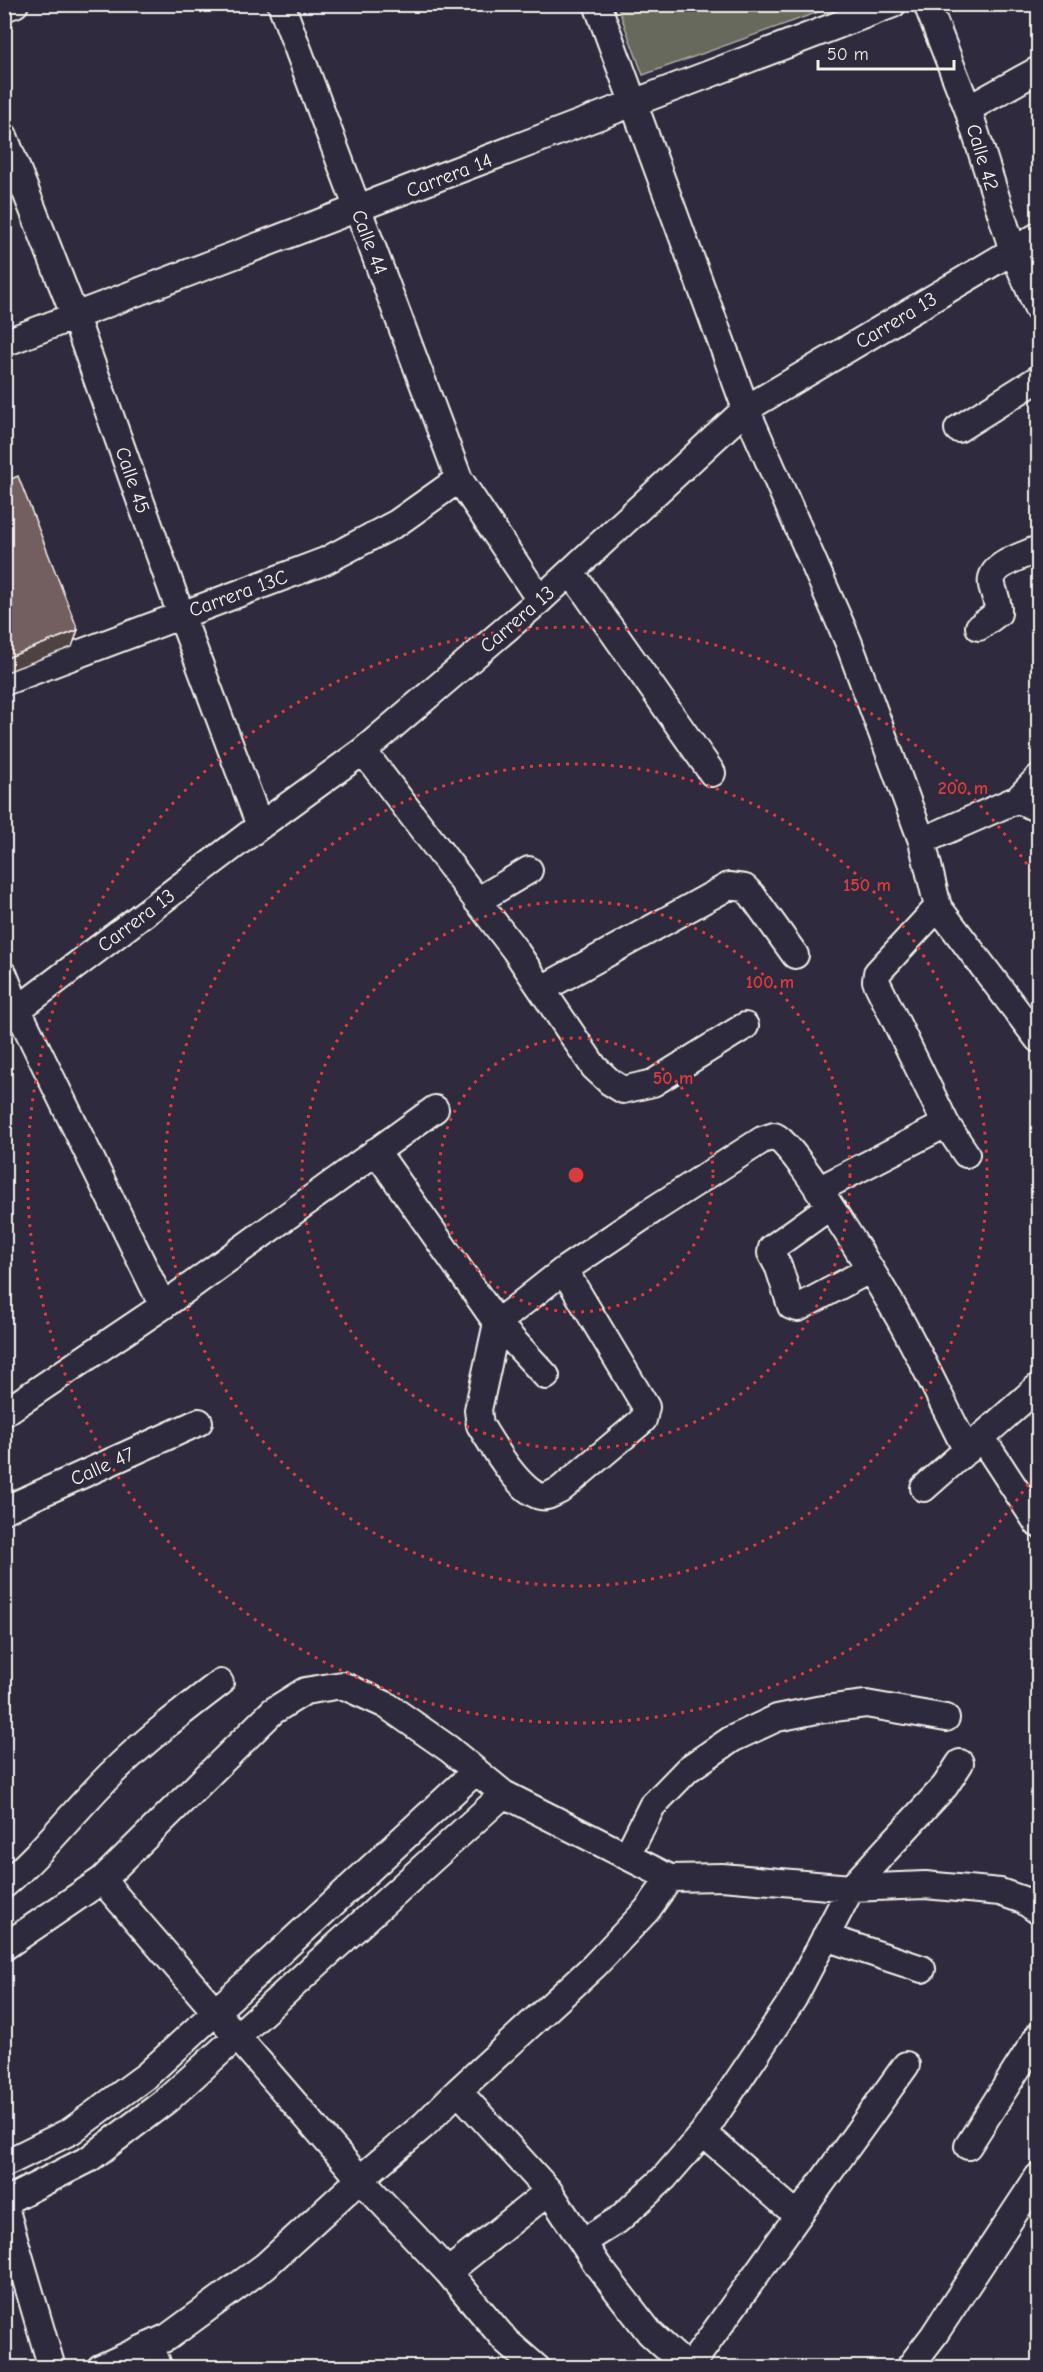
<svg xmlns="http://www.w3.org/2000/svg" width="1043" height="2372" font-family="'Comic Neue',sans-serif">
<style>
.green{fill:#66695b;stroke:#adada2;stroke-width:1.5}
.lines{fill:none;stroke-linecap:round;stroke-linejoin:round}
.minor-casing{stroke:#f4f1e8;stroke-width:30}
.minor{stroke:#2f2a3d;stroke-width:26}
.shaded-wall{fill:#504243;stroke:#f4f1e8;stroke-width:1.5}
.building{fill:#735f60;stroke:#f4f1e8;stroke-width:1.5}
.ring{fill:none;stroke:#d93c3b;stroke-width:3;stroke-dasharray:3 6}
.labels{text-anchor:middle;stroke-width:4.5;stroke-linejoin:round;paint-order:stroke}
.street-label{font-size:20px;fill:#f4f1e8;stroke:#2f2a3d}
.centre{fill:#d93c3b;stroke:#2f2a3d;stroke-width:3}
.ring-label{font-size:18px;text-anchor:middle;font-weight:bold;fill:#d93c3b;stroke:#2f2a3d;stroke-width:4.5;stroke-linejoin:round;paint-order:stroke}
</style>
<rect width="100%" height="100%" fill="#2f2a3d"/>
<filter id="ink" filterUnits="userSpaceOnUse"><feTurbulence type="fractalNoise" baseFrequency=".0167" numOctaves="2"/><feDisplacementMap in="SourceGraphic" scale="12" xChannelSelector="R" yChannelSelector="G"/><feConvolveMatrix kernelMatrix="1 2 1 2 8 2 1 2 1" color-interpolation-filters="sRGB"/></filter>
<g filter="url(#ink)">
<path class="green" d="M617,5V4L838,5L643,75Z"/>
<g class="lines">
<g class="minor-casing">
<path id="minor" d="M281,4L459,479L540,600
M597,4L746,409L848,641L922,841L938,907L1038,1039
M927,4L968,109L1013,251L1038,309
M4,8L15,4
M968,109L1038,70
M4,136L75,317L181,615L260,826
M4,343L893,4
M958,429L1038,379
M571,572L712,773
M979,627L998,613C999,604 994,594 992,585C988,564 1024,556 1038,549
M4,682L325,561L397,523L459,479
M363,751L515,950L594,1067L610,1082L623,1090L653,1083L745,1026
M1018,799L1038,778
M922,841L1018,799L1038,809
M477,901L529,870
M938,907L877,973L876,981L946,1124L966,1154
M4,975L18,1010L163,1306L435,1109
M542,989L729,886L745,888L752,895L795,955
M4,1020L260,826L363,751L540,600L746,409L1038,236
M376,1151L497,1323L546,1376
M818,1190L946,1124
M829,1207L772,1248L771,1253L779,1268L791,1306L798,1308L869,1270
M564,1270L646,1407L643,1420L560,1490C556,1492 551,1495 547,1496C524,1502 491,1442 480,1425L478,1410L497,1323L564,1270L653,1210L762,1140L774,1136C793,1140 884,1291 898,1316C923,1360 944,1406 967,1451
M4,1413L163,1306
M982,1438L1038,1524
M924,1488L1038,1387
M4,1510L199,1422
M627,1856L652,1806L688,1769L732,1739L777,1718L817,1710L866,1704L946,1718
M102,1880L360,2179L448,2272L506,2341L537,2368
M4,1885C43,1852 74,1811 110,1775C144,1741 182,1712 220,1683
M825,1937L922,1969
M4,1947L102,1880L273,1711L305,1691L342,1685L386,1705L449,1749L504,1794L670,1878L722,1877L851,1888L925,1885L1000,1892L1023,1900L1038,1911
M458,2091L549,2191L598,2266L650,2333L688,2368
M703,2133L798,2216
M968,2146L1038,2036
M4,2164L71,2131L147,2075L476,1771
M4,2202L89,2159L168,2099L504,1794
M4,2204L52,2368
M583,2242L618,2220L664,2178L703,2133L793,1999L851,1888L945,1786L960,1763
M448,2272L549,2191
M150,2345L159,2368
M100,2368L168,2337L265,2266L360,2179L424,2125L458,2091L594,1966L647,1910L670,1878
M689,2368L906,2065
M909,2368L934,2335L1038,2177"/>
</g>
<use href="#minor" class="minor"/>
</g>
<path class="shaded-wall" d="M78,630L72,647L4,673V659Z"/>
<path class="building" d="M18,476L78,630L4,659V482Z"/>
</g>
<g class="ring">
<circle cx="576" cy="1175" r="137"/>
<circle cx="576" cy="1175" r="274"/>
<circle cx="576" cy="1175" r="411"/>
<path d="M1038 1469A548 548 0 1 1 1038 881"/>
</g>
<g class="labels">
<g class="street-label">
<text transform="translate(983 157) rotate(73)" y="7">Calle 42</text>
<text transform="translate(449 175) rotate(-21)" y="7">Carrera 14</text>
<text transform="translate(370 242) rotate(69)" y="7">Calle 44</text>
<text transform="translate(896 320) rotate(-31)" y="7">Carrera 13</text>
<text transform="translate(133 480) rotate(71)" y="7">Calle 45</text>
<text transform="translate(238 593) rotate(-20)" y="7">Carrera 13C</text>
<text transform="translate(517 619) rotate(-41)" y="7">Carrera 13</text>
<text transform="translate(136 920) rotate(-37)" y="7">Carrera 13</text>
<text transform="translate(102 1466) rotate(-24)" y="7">Calle 47</text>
</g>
</g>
<circle cx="576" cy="1175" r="9" class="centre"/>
<g class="ring-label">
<text x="963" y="794">200 m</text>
<text x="867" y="891">150 m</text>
<text x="770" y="988">100 m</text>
<text x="673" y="1084">50 m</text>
</g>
<rect width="1043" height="2372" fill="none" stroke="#2f2a3d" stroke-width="24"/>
<rect x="12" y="12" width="1019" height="2348" fill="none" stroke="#f4f1e8" stroke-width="2" filter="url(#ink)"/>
<path d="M818 60v9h136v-9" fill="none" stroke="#f4f1e8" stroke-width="3"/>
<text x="827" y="60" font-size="18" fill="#f4f1e8" stroke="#2f2a3d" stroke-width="4.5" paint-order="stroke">50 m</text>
</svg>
